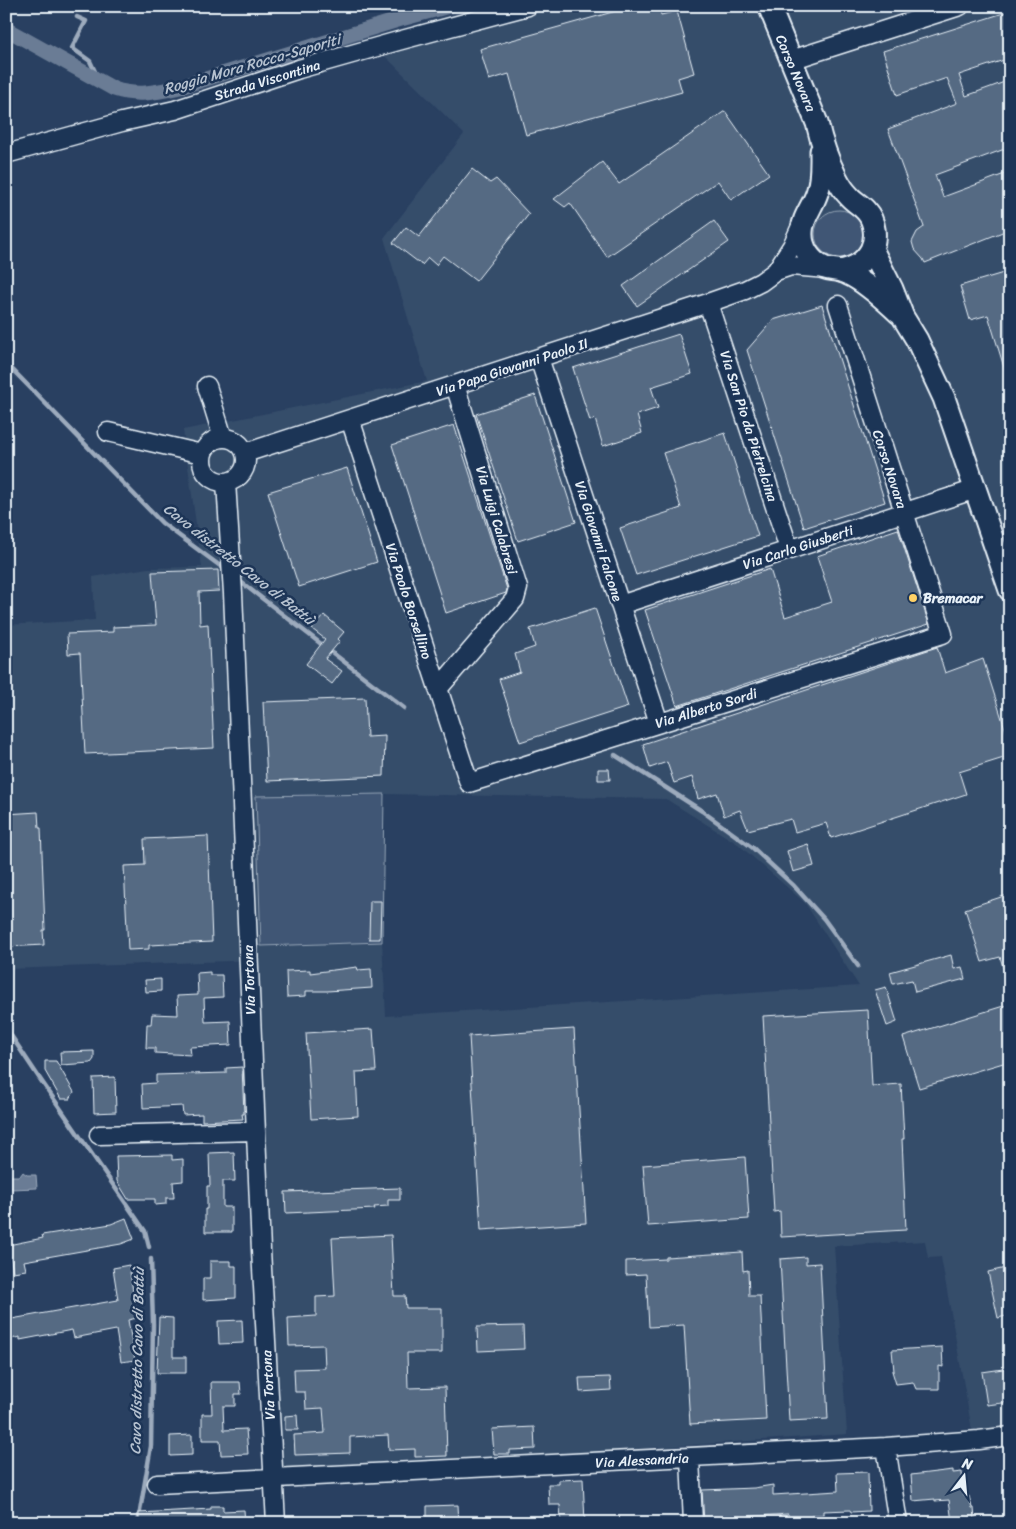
<svg xmlns="http://www.w3.org/2000/svg" width="1016" height="1529" font-family="Sriracha,sans-serif">
<style>
.built{fill:#364d6b;fill-rule:evenodd}
.green{fill:#415774;stroke:#94a4b6}
.water{fill:#6b7c95;stroke:#9dabbd}
.lines{fill:none;stroke-linecap:round;stroke-linejoin:round}
.stream{stroke:#9dabbd;stroke-width:4.5}
.canal{stroke:#6b7c95;stroke-width:15}
.building{fill:#556a83;stroke:#e8f1f8}
.minor-casing{stroke:#e8f1f8;stroke-width:21}
.major-casing{stroke:#e8f1f8;stroke-width:25}
.minor{stroke:#1d3557;stroke-width:18}
.major{stroke:#1d3557;stroke-width:21}
.poi-dot{fill:#ffd166;stroke:#1d3557;stroke-width:2}
.labels{text-anchor:middle;stroke-width:5;stroke-linejoin:round;paint-order:stroke}
.street-label{font-size:14px;fill:#e8f1f8;stroke:#1d3557}
.poi-label{font-size:14px;font-weight:bold;fill:#e8f1f8;stroke:#1d3557;text-anchor:start}
.water-label{font-size:15px;font-style:italic;fill:#b6c2d0;stroke:#1d3557}
</style>
<rect width="100%" height="100%" fill="#294061"/>
<filter id="ink" filterUnits="userSpaceOnUse"><feTurbulence type="fractalNoise" baseFrequency=".02" numOctaves="2"/><feDisplacementMap in="SourceGraphic" scale="10" xChannelSelector="R" yChannelSelector="G"/><feConvolveMatrix kernelMatrix="1 2 1 2 8 2 1 2 1" color-interpolation-filters="sRGB"/></filter>
<g filter="url(#ink)">
<path class="built" d="M553,6H1010V1425L972,1430L941,1257L928,1258L925,1241L834,1246L847,1434L619,1450L277,1468L257,960L6,969V625L95,620L93,577L148,568L202,567L183,430L427,381L384,238L464,134L385,56ZM384,794L666,799L738,844L805,903L859,986L386,1016L382,942L256,796Z"/>
<path class="green" d="M815 234a24 24 0 1 1 48 0a24 24 0 1 1-48 0Z
M384,794L382,942L261,946L256,796Z"/>
<path class="water" d="M23,1172L27,1175H36L37,1188L11,1189L10,1176H20Z"/>
<g class="lines">
<path class="stream" d="M395,8L401,19
M77,17L86,21L72,48L90,61L99,80
M6,363L162,523L227,571
M237,579L404,708
M615,755L702,811L753,848L794,886L824,919L858,966
M6,1028L40,1079L145,1231L149,1247
M138,1523L151,1446L153,1324L151,1259"/>
<path class="canal" d="M6,29L114,89C137,97 157,92 180,87L401,19L449,6"/>
</g>
<path class="building" d="M634,6H659L661,15L677,11L694,73L678,78L682,92L526,135L509,74L489,80L480,49Z
M1010,11V58L959,75L966,96L1010,80V147L935,175L943,197L1010,172V229L925,263L923,259L914,249L912,242L917,232L924,227L888,129L957,103L947,78L897,95L883,51Z
M725,111L769,174L731,200L718,181L607,257L570,203L565,207L554,199L602,162L619,184Z
M472,169L490,183L496,179L529,214L476,281L443,256L436,265L428,258L422,265L393,243L406,227L419,237Z
M714,221L729,242L637,306L623,286Z
M1010,271V377H1007L988,315L970,320L960,286Z
M822,305L885,502L804,528L747,350L773,320Z
M679,334L692,374L651,387L658,408L637,415L642,433L603,446L595,419L590,421L573,368Z
M535,395L576,522L518,541L476,414Z
M454,425L507,589L506,593L446,613L392,445Z
M725,433L758,536L636,575L620,528L681,508L663,453Z
M347,468L377,562L299,587L268,492Z
M898,529L929,624L677,706L645,610L770,569L785,617L832,602L817,556Z
M218,570L219,591L199,592L200,625L208,624L214,748L85,754L80,653L68,654L67,634L113,632V627L156,625L152,572Z
M595,608L628,707L520,742L499,679L520,672L515,654L535,647L530,629Z
M324,615L344,632L338,639L340,641L325,659L342,671L332,684L306,664L325,639L312,629Z
M937,647L945,673L983,659L1010,744V756L959,772L966,794L831,838L826,823L795,832L791,819L748,830L740,810L724,816L717,793L698,799L692,777L674,783L667,762L650,768L643,744Z
M365,698L367,737L385,736L384,776L267,781L263,702Z
M598,769H609L610,780H598Z
M38,812L39,828H41L45,930H43L44,945L6,947V814Z
M208,836L212,942L149,945V949L128,950L124,866L145,865L144,839Z
M808,844L814,866L793,872L787,851Z
M1010,894V980H1007L1000,957L982,962L965,909Z
M370,901H381L380,939H369Z
M951,955L954,969L962,967L965,979L915,992L912,980L893,984L890,972Z
M357,967L358,970L371,969L372,988L327,991H306V996L287,997L286,971L310,970V973Z
M210,972V975H222L223,997L204,998L205,1022L230,1021L231,1045L190,1047L191,1055L155,1053V1048H146L147,1024H151L152,1014L178,1015L177,996L198,995L197,973Z
M161,979V991L146,992L145,980Z
M886,987L897,1022L887,1026L875,990Z
M1010,1004V1061L919,1088L903,1037Z
M868,1010L872,1086L901,1084L904,1139H902L906,1230L781,1237L780,1211L774,1212L763,1016Z
M373,1029L376,1071L356,1072L358,1116L311,1119L306,1033Z
M574,1029L586,1223L481,1230L469,1036Z
M94,1051V1059L91,1063L61,1065L60,1052Z
M45,1061H56L74,1092L70,1099H61L45,1071Z
M242,1067L244,1114H242L243,1119L202,1121V1114L183,1115L182,1106L143,1108L142,1084L156,1083V1075L226,1073V1068Z
M115,1077L116,1112L94,1113L93,1078Z
M234,1152L235,1181H223V1207H232V1232H205V1209H207V1186H210L209,1153Z
M172,1155V1160L183,1159V1181L173,1182L174,1198H166V1204L155,1205V1199H128L117,1181L116,1156Z
M745,1157L749,1219L648,1226L643,1165Z
M400,1188V1200H388V1206L374,1207L375,1209L286,1213L285,1192Z
M126,1218L134,1239L121,1244L24,1261L26,1270L13,1272L8,1245L43,1238L42,1235L111,1224Z
M391,1235L394,1296H405L406,1308H442V1353H407L408,1388L445,1387L447,1456L415,1457V1449L389,1450L388,1435L350,1437V1453L295,1455L294,1435L325,1433L323,1408L306,1409L305,1392H295L294,1369L325,1368L324,1345L289,1346L288,1318L316,1316V1297L335,1296L332,1238Z
M742,1252L743,1271L748,1270L749,1296H760L766,1420L690,1424L684,1325L649,1327L646,1274L626,1275V1261L666,1259V1257Z
M806,1257V1264L820,1263L828,1419L789,1421L780,1259Z
M210,1261H231V1266H236V1298L203,1300V1278H210Z
M129,1265L137,1318L128,1320L135,1360L121,1362L116,1330L74,1338L72,1330L20,1340V1337L6,1340V1320L118,1300L113,1268Z
M1010,1267V1315L998,1318L988,1272Z
M159,1317L173,1318V1357H186V1373H157Z
M242,1320L243,1343L219,1344L218,1321Z
M523,1326L524,1349L478,1351L477,1327Z
M942,1347L943,1367L939,1366V1389H916L913,1382L896,1384L892,1371H894L892,1350Z
M1010,1368V1402L987,1405L982,1372Z
M610,1377L611,1390L580,1392L579,1378Z
M211,1382H240L241,1394H235V1406H223L224,1430L246,1429L248,1454L221,1455L220,1440H202V1414H212Z
M297,1415L298,1430H285V1416Z
M534,1427L535,1449L510,1450V1454H494L492,1429Z
M192,1435V1455L170,1456V1436Z
M953,1470V1473L962,1472L964,1496H969L972,1508H974L975,1520L952,1522L949,1500L935,1501V1499L913,1501L911,1475Z
M868,1472L869,1511L851,1512L850,1510L823,1511V1515H812V1523H789L788,1514L742,1517L743,1523H704L702,1490L754,1488L773,1485V1495L838,1491L837,1473Z
M583,1479L585,1523H561L560,1505H549L548,1484H559V1480Z
M458,1505L459,1523H427V1506Z
M211,1506H223V1511L244,1510L245,1523H139V1513L211,1509Z"/>
<g class="lines">
<g class="minor-casing">
<path id="minor" d="M791,60L960,6
M6,154L122,122L175,110L299,69L398,41L528,6
M776,271L792,246L802,224
M708,303L789,549
M539,358L659,723
M207,386L223,438
M350,419L469,783L943,634L838,305
M108,432L202,454
M202 460a22 22 0 1 1 44 0a22 22 0 1 1-44 0Z
M245,453L708,303L745,290L761,282L776,271L791,266L827,269
M226,482L233,593L261,1250L276,1523
M620,605L976,489
M438,689L515,599L518,588L455,385
M99,1135L256,1131
M886,1447L898,1523
M690,1458L693,1523
M157,1484L886,1447L979,1440L1010,1436"/>
</g>
<g class="major-casing">
<path id="major" d="M769,6L817,123C821,140 828,161 836,177C839,183 844,191 849,196C854,202 861,205 866,211C875,221 877,238 871,250C864,263 854,268 840,271
M821,151C821,165 822,180 817,193C813,206 802,218 802,232C801,248 811,262 825,268C830,270 835,269 840,271C845,272 850,275 854,277C871,287 885,300 899,313
M872,249L892,289L903,317L917,340L944,398L1010,590"/>
</g>
<use href="#minor" class="minor"/>
<use href="#major" class="major"/>
</g>
</g>
<circle class="poi-dot" cx="913" cy="598" r="5"/>
<g class="labels">
<g class="street-label">
<text transform="translate(796 73) rotate(67)" y="5">Corso Novara</text>
<text transform="translate(267 80) rotate(-17)" y="5">Strada Viscontina</text>
<text transform="translate(512 367) rotate(-18)" y="5">Via Papa Giovanni Paolo II</text>
<text transform="translate(749 426) rotate(72)" y="5">Via San Pio da Pietrelcina</text>
<text transform="translate(890 469) rotate(72)" y="5">Corso Novara</text>
<text transform="translate(497 520) rotate(73)" y="5">Via Luigi Calabresi</text>
<text transform="translate(599 541) rotate(72)" y="5">Via Giovanni Falcone</text>
<text transform="translate(798 547) rotate(-18)" y="5">Via Carlo Giusberti</text>
<text transform="translate(409 601) rotate(72)" y="5">Via Paolo Borsellino</text>
<text transform="translate(706 708) rotate(-17)" y="5">Via Alberto Sordi</text>
<text transform="translate(249 980) rotate(-92)" y="5">Via Tortona</text>
<text transform="translate(268 1385) rotate(-93)" y="5">Via Tortona</text>
<text transform="translate(642 1460) rotate(-3)" y="5">Via Alessandria</text>
</g>
<g class="poi-label">
<text x="923" y="603">Bremacar</text>
</g>
<g class="water-label">
<text transform="translate(252 64) rotate(-16)" y="5">Roggia Mora Rocca-Saporiti</text>
<text transform="translate(239 564) rotate(38)" y="5">Cavo distretto Cavo di Battù</text>
<text transform="translate(137 1361) rotate(-89)" y="5">Cavo distretto Cavo di Battù</text>
</g>
</g>
<rect width="1016" height="1529" fill="none" stroke="#1d3557" stroke-width="25"/>
<rect x="12" y="12" width="991" height="1504" fill="none" stroke="#e8f1f8" stroke-width="2" filter="url(#ink)"/>
<g transform="translate(964 1476) rotate(16)" stroke="#1d3557" stroke-width="4" paint-order="stroke">
<path d="M0-4L9 19L0 12L-9 19Z" fill="#e8f1f8"/>
<text y="-8" font-size="14" font-weight="bold" text-anchor="middle" fill="#e8f1f8">N</text>
</g>
</svg>
